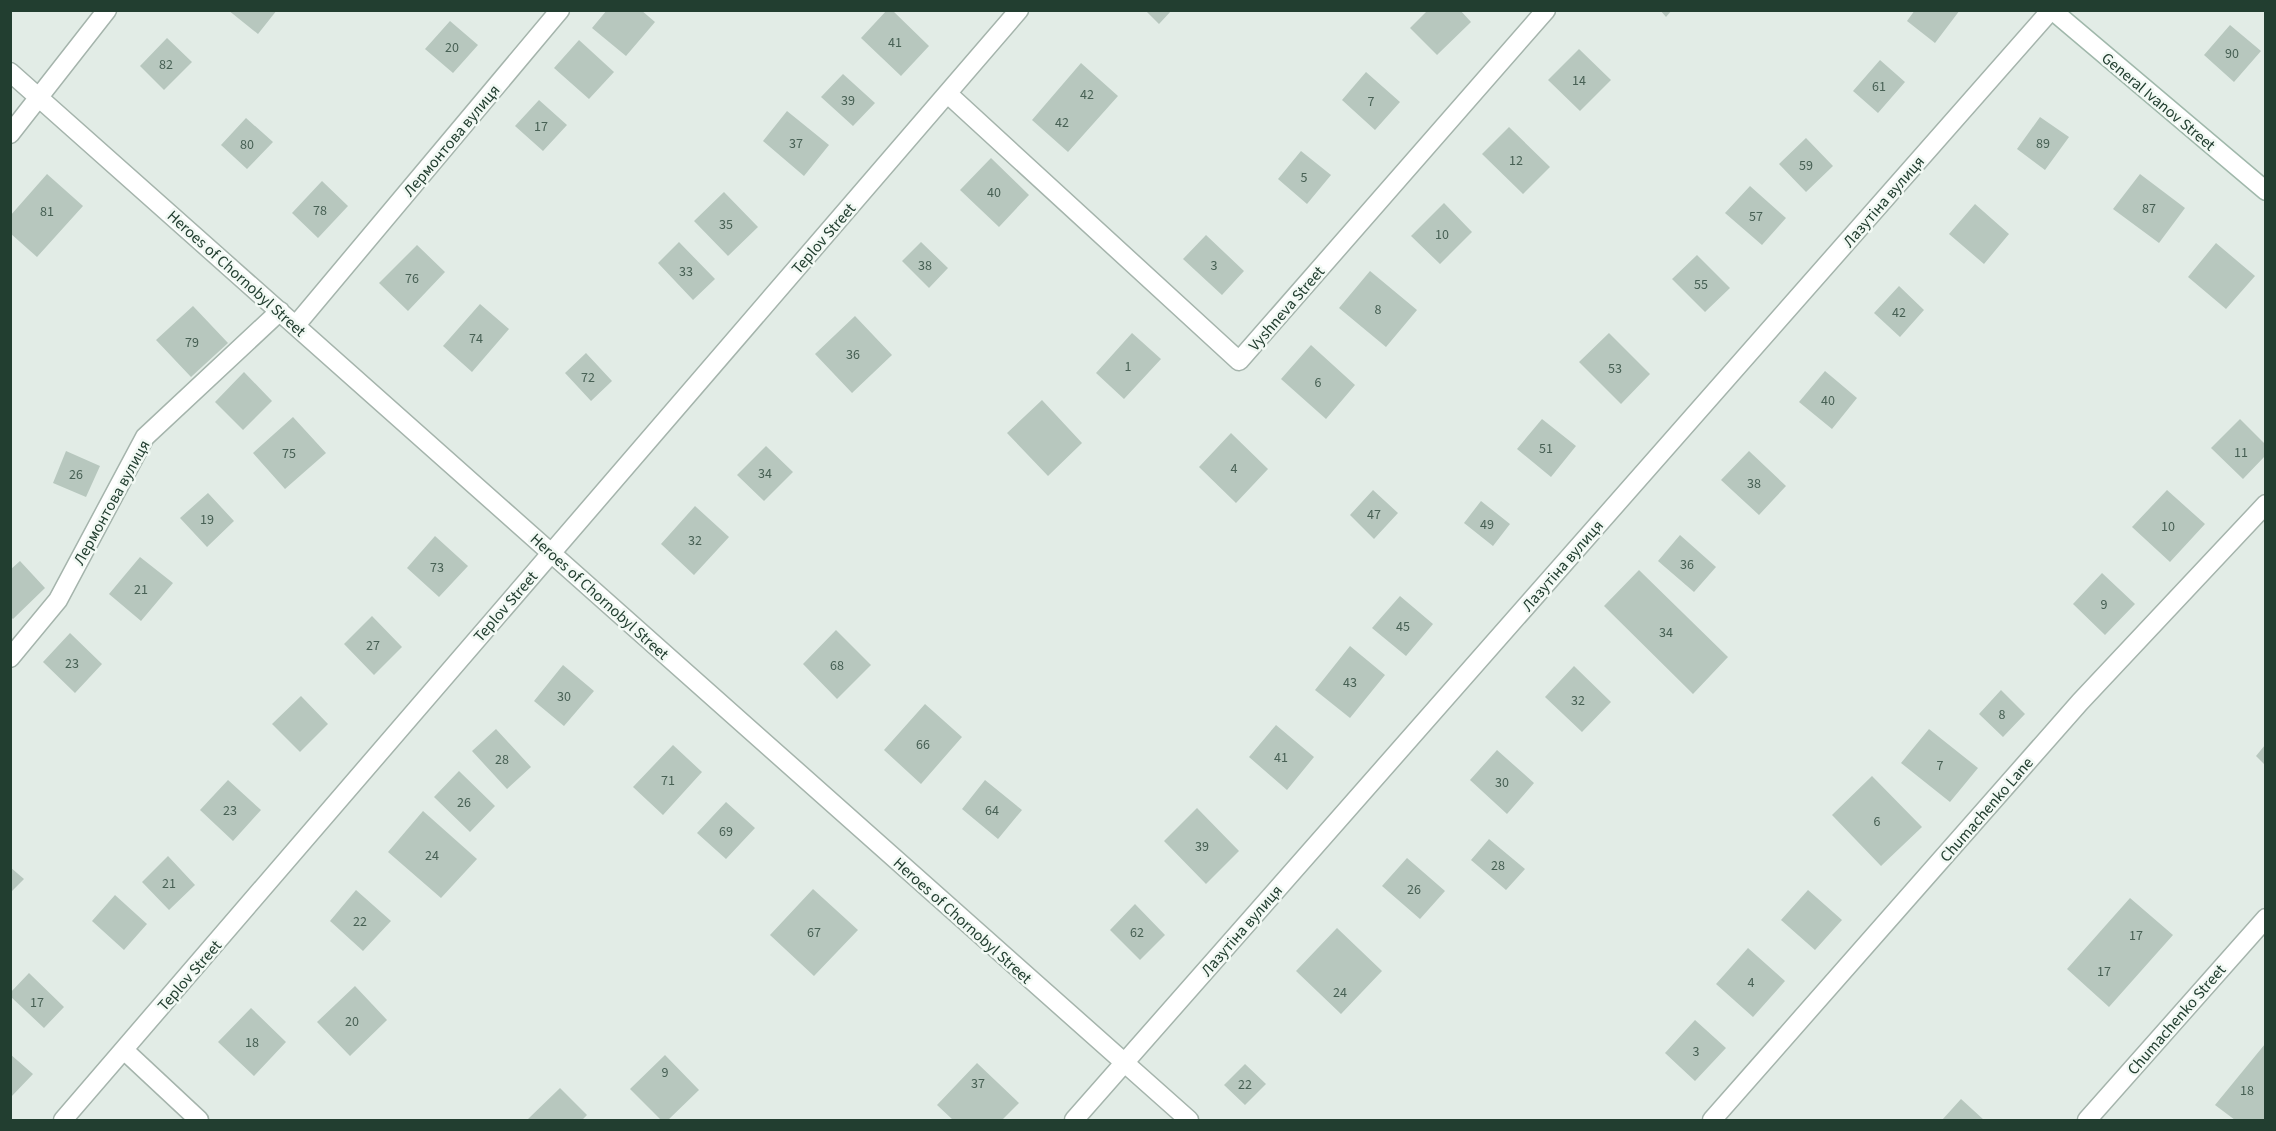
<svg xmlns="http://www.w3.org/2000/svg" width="2276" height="1131" font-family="'Source Sans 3',sans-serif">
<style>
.building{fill:#b7c7be}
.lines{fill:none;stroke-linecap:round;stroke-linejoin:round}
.street-casing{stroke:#a5b4ac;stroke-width:21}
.secondary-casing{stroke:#a0b8ab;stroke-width:21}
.street{stroke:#fff;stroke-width:18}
.secondary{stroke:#fff;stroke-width:18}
.labels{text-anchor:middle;stroke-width:5;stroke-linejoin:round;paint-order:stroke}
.number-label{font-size:14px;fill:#476054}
.street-label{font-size:16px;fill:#223e30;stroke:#f2f9f4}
</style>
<rect width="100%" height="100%" fill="#e2ece6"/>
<path class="building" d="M228,10H277L258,34Z
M607,10H641L655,22L626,56L592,28Z
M887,10H892L929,46L901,76L861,38Z
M1145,10H1172L1159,24Z
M1428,10H1460L1471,22L1437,55L1410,28Z
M1660,10H1672L1666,17Z
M1915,10H1960L1935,43L1907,21Z
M450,21L478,45L453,73L425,49Z
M2230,25L2261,51L2234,82L2204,55Z
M167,38L192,62L164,90L140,66Z
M579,40L614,72L589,99L554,68Z
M1579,49L1611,80L1580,111L1548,80Z
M1880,60L1905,82L1878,113L1853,91Z
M1081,63L1118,96L1068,152L1032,120Z
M1366,72L1400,102L1375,130L1342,100Z
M843,74L875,103L853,126L821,97Z
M539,100L567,125L543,151L515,126Z
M787,111L829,145L804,176L763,141Z
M2040,117L2069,137L2045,170L2017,149Z
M246,118L273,142L247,169L221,145Z
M1509,127L1550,167L1523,194L1482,154Z
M1806,138L1833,166L1806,192L1779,164Z
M1301,151L1331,175L1307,204L1278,179Z
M991,158L1029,195L999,227L960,190Z
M47,174L83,206L37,257L10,233V216Z
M2140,174L2185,208L2159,243L2113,209Z
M322,181L348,206L318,238L292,213Z
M1750,186L1786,218L1762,245L1725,213Z
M724,192L758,227L728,256L694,221Z
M1444,203L1472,232L1440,264L1411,236Z
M1975,204L2009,234L1984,264L1949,234Z
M1206,235L1244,271L1222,295L1183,259Z
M679,242L715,279L693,300L658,263Z
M921,242L948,268L929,288L902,261Z
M2216,243L2255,276L2226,309L2188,277Z
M417,245L445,272L408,311L379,283Z
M1697,255L1730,288L1705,312L1672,279Z
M1370,271L1417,310L1386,347L1339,308Z
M1899,286L1924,310L1900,337L1874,313Z
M480,304L509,329L472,372L443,346Z
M193,306L228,343L191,377L156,340Z
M855,316L892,355L852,393L815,354Z
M1132,333L1161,359L1124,399L1096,373Z
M1609,333L1650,374L1621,404L1579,362Z
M1311,345L1355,385L1326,419L1281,379Z
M586,353L612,381L591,401L565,373Z
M1825,371L1857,398L1832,429L1799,402Z
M244,372L272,401L243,430L215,402Z
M1042,400L1082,443L1048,476L1007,433Z
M293,417L326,453L285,489L253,453Z
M1542,419L1576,446L1551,477L1517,449Z
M2240,419L2265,444V456L2243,479L2211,448Z
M1231,433L1268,469L1236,503L1199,467Z
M766,446L793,472L764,501L737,475Z
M66,451L100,466L86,497L53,483Z
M1749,451L1786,486L1759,515L1721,480Z
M1373,490L1398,513L1374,539L1350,515Z
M2167,490L2205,524L2170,562L2132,527Z
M208,493L234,521L207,547L180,518Z
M1481,501L1510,524L1493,546L1464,523Z
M695,506L729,537L694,575L661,544Z
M1680,535L1716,567L1694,592L1658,561Z
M435,536L468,566L439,597L407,568Z
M140,557L173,583L141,621L109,594Z
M20,561L45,588L13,619L10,616V570Z
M1639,570L1728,657L1693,694L1604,606Z
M2102,573L2135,604L2105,635L2073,604Z
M1400,596L1433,624L1406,656L1372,628Z
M372,616L402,647L374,675L344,644Z
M836,630L871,665L837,699L803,664Z
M70,633L102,664L75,693L43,662Z
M1350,646L1385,675L1350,718L1315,690Z
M563,665L594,691L564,726L534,701Z
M1574,666L1611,702L1582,732L1545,697Z
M2001,690L2025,714L2003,737L1979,714Z
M301,696L328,724L300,752L272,724Z
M925,704L962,737L921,784L884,750Z
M1276,725L1314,757L1287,790L1249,757Z
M496,729L531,767L507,789L472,751Z
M1929,729L1978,768L1950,802L1901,763Z
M673,745L702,772L663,815L633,787Z
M2265,745V765L2256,756Z
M1497,750L1534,783L1507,814L1470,780Z
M459,771L495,806L470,832L434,797Z
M1872,776L1922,827L1881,866L1832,815Z
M228,780L261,810L233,841L200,810Z
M985,780L1022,810L998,839L962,809Z
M726,802L755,828L726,859L697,833Z
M1197,808L1239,851L1206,884L1164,841Z
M423,811L477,859L441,898L388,852Z
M1489,839L1525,869L1506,890L1471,860Z
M168,856L195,885L169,910L142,882Z
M1407,858L1445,891L1420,919L1382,886Z
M10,867L24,879L10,893Z
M813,889L858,930L814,976L770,935Z
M356,890L391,921L363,951L330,921Z
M1808,890L1842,920L1815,950L1781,920Z
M115,895L147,924L124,950L92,921Z
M2130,898L2173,935L2109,1007L2067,969Z
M1135,904L1165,935L1140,960L1110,930Z
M1337,928L1382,971L1341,1014L1296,971Z
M1748,948L1785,981L1753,1017L1716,984Z
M29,973L64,1007L44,1028L10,996V993Z
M355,986L387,1020L350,1056L317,1022Z
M251,1008L286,1042L254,1076L218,1042Z
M1695,1020L1726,1048L1695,1081L1665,1053Z
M2265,1044V1120H2235L2215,1105Z
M10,1054L33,1074L10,1098Z
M665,1055L699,1090L668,1120H661L630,1089Z
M977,1063L1019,1103L1002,1120H953L937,1105Z
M1245,1064L1266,1084L1245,1105L1224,1085Z
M560,1088L587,1115L582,1120H527Z
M1961,1099L1984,1120H1942Z"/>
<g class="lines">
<g class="street-casing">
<path id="street" d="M10,72L1189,1120
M948,94L1239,361L1546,10
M10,134L107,10
M296,325L560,10
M10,658L58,600L145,437L280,311
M124,1050L199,1120
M63,1120L1019,10
M1074,1120L2051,10
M1712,1120L2080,702L2266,504
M2087,1120L2266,918"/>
</g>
<g class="secondary-casing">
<path id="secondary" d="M2052,10L2266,191"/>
</g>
<use href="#street" class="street"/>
<use href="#secondary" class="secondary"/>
</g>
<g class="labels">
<g class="number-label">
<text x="895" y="47">41</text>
<text x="452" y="52">20</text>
<text x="2232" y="58">90</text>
<text x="166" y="69">82</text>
<text x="1579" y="85">14</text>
<text x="1879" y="91">61</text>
<text x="1087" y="99">42</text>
<text x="848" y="105">39</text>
<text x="1371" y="106">7</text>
<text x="1062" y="127">42</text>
<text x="541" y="131">17</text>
<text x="796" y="148">37</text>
<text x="2043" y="148">89</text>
<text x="247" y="149">80</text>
<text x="1516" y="165">12</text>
<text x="1806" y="170">59</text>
<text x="1304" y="182">5</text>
<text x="994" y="197">40</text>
<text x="2149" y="213">87</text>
<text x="320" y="215">78</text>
<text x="47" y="216">81</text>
<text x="1756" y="221">57</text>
<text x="726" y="229">35</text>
<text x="1442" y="239">10</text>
<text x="925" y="270">38</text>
<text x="1214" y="270">3</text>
<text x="686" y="276">33</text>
<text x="412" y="283">76</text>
<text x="1701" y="289">55</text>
<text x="1378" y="314">8</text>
<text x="1899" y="317">42</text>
<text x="476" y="343">74</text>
<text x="192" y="347">79</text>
<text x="853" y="359">36</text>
<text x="1128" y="371">1</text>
<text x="1615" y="373">53</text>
<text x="588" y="382">72</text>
<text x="1318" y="387">6</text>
<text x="1828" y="405">40</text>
<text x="1546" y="453">51</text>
<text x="2241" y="457">11</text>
<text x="289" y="458">75</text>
<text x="1234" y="473">4</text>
<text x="765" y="478">34</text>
<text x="76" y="479">26</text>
<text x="1754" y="488">38</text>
<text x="1374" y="519">47</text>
<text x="207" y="524">19</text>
<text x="1487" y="529">49</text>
<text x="2168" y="531">10</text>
<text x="695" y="545">32</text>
<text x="1687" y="569">36</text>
<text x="437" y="572">73</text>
<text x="141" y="594">21</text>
<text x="2104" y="609">9</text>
<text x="1403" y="631">45</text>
<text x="1666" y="637">34</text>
<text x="373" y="650">27</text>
<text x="72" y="668">23</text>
<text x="837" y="670">68</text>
<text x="1350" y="687">43</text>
<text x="564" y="701">30</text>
<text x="1578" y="705">32</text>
<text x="2002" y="719">8</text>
<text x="923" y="749">66</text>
<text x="1281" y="762">41</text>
<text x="502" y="764">28</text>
<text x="1940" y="770">7</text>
<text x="668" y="785">71</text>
<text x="1502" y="787">30</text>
<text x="464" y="807">26</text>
<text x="230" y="815">23</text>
<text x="992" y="815">64</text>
<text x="1877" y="826">6</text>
<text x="726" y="836">69</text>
<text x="1202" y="851">39</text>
<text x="432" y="860">24</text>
<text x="1498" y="870">28</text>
<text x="169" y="888">21</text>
<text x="1414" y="894">26</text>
<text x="360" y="926">22</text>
<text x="814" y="937">67</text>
<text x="1137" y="937">62</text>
<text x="2136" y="940">17</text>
<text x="2104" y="976">17</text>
<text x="1751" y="987">4</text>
<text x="1340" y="997">24</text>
<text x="37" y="1007">17</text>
<text x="352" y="1026">20</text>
<text x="252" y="1047">18</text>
<text x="1696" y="1056">3</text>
<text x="665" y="1077">9</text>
<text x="978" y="1088">37</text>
<text x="1245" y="1089">22</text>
<text x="2247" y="1095">18</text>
</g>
<g class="street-label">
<text transform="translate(2159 101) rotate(40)" y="6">General Ivanov Street</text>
<text transform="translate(451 140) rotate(-50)" y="6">Лермонтова вулиця</text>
<text transform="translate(1883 201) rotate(-49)" y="6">Лазутіна вулиця</text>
<text transform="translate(823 238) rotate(-49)" y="6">Teplov Street</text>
<text transform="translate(237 273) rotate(42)" y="6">Heroes of Chornobyl Street</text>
<text transform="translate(1286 308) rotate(-49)" y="6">Vyshneva Street</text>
<text transform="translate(111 502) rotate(-61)" y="6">Лермонтова вулиця</text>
<text transform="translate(1562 565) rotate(-49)" y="6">Лазутіна вулиця</text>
<text transform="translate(600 596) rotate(42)" y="6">Heroes of Chornobyl Street</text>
<text transform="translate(505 606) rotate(-49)" y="6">Teplov Street</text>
<text transform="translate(1986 809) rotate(-49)" y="6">Chumachenko Lane</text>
<text transform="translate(963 920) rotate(42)" y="6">Heroes of Chornobyl Street</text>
<text transform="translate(1241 930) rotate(-49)" y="6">Лазутіна вулиця</text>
<text transform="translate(189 975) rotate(-49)" y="6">Teplov Street</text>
<text transform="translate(2176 1019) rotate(-49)" y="6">Chumachenko Street</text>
</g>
</g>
<rect width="2276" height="1131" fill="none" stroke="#223e30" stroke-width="24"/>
</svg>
